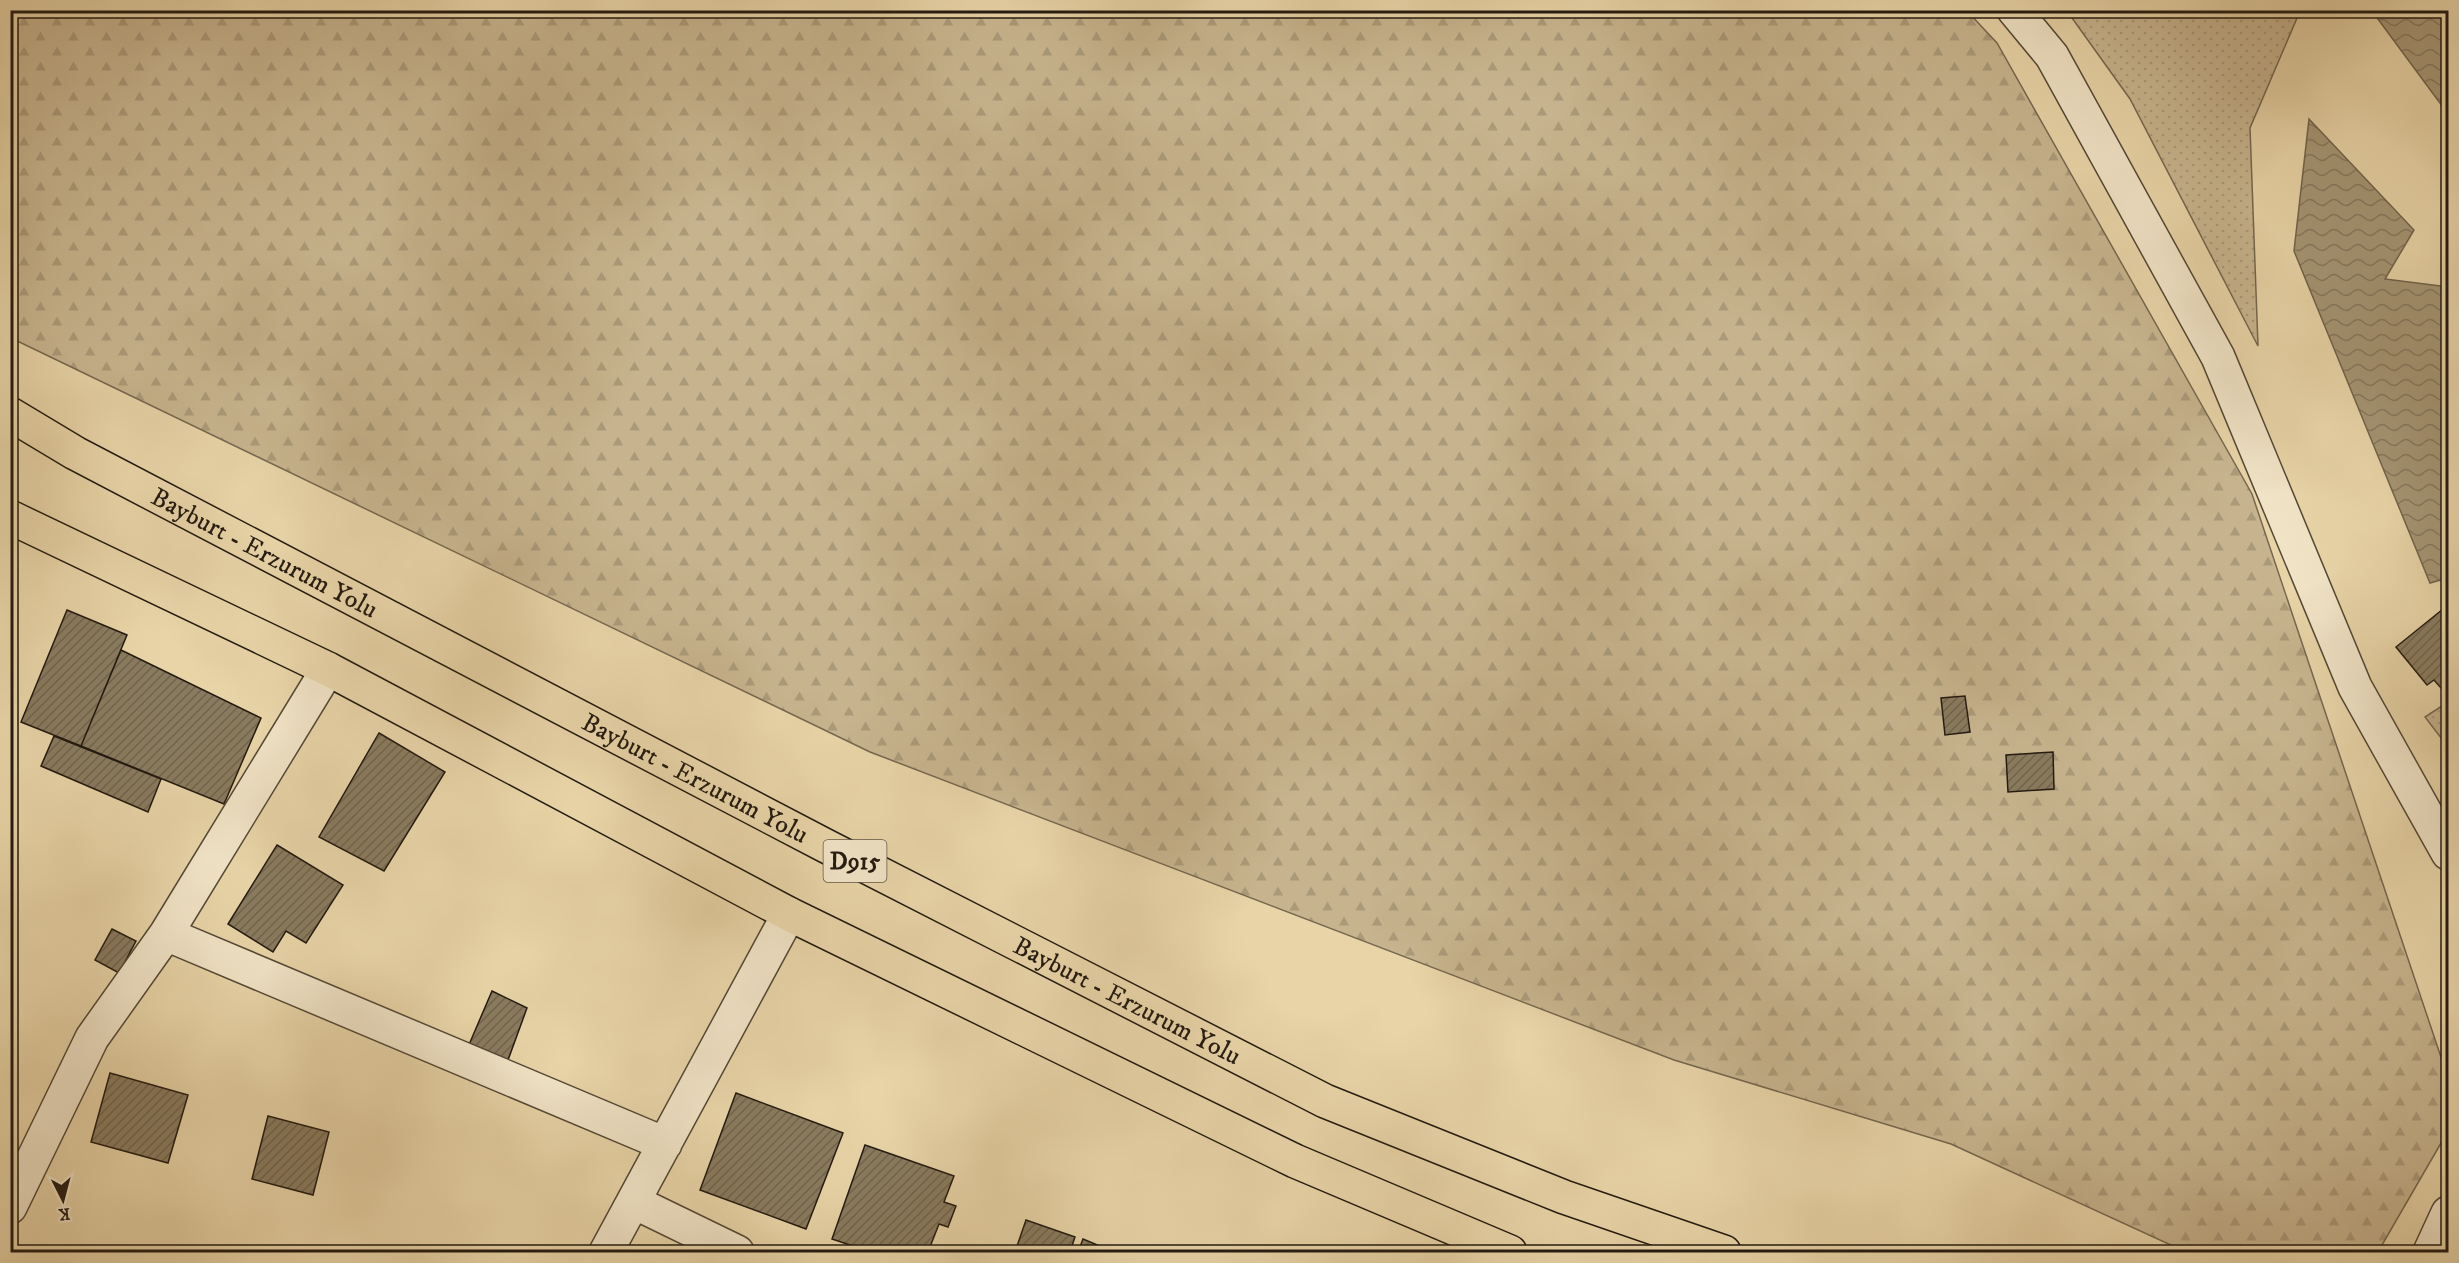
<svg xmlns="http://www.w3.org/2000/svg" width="2459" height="1263" font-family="'IM FELL DW Pica',serif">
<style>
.green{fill:url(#green-dots);stroke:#756750;stroke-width:1.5}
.forest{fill:url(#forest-firs);stroke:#756750;stroke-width:1.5}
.water{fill:url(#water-waves);stroke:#71644c;stroke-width:1.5}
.building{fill:url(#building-hatch);stroke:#231a11;stroke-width:1.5}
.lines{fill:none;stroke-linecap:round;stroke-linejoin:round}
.minor-casing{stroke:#544836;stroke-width:36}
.highway-casing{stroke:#231a11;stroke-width:36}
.minor{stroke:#f0e3c6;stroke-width:33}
.highway{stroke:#e8d4a7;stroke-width:33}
.labels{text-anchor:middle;stroke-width:4.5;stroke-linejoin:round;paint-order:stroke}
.shield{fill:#f0e3c6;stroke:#605647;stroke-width:1.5}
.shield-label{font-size:24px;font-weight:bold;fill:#231a11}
.street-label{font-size:26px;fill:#231a11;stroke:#f0e3c6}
</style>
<defs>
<pattern id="green-dots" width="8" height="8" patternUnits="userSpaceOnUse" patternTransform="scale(1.5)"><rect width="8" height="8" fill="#c7b48e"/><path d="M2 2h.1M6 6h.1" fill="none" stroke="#ab9a79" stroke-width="1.8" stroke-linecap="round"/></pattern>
<pattern id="forest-firs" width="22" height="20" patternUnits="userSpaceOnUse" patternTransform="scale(1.5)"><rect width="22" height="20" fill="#c7b48e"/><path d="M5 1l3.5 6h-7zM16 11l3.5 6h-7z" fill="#ab9a79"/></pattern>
<pattern id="water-waves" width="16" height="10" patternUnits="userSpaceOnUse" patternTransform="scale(1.5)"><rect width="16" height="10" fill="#a59574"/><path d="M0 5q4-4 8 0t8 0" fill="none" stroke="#86795e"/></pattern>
<pattern id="building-hatch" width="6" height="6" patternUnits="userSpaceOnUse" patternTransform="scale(1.5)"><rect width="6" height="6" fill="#897b5f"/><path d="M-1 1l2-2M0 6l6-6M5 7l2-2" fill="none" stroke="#70644d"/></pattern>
</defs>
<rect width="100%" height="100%" fill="#e8d4a7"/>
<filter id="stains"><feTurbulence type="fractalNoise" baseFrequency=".00333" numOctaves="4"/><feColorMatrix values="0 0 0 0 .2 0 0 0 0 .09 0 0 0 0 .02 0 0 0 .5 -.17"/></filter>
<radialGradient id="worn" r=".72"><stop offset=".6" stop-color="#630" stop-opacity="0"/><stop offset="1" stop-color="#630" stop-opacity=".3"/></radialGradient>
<path class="green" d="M2067,11H2300L2250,128L2258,346L2130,99Z
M2448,702V747L2425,717Z"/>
<path class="forest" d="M10,11H1967L1997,43L2252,494L2448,1078V1131L2378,1252H2186L1951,1144L1674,1060L870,752L11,338Z"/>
<path class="water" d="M2372,11H2448V114Z
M2309,119L2414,230L2385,279L2448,287V578L2430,583L2294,251Z"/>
<path class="building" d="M2448,605V682L2441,688L2434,680L2427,685L2396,647Z
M67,610L127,635L81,746L21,722Z
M121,650L261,718L224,804L81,746Z
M1965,696L1970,732L1945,735L1941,698Z
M379,733L445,772L384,871L319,837Z
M54,736L161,779L148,812L41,766Z
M2053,752L2054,789L2008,792L2006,755Z
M277,845L343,885L306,943L286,931L273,952L228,924Z
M112,929L136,941L119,973L95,960Z
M492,991L527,1008L508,1060L468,1047Z
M110,1073L188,1095L168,1163L91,1142Z
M736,1093L843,1133L806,1229L700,1190Z
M268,1116L329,1132L313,1195L252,1179Z
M865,1145L954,1176L944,1202L956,1206L948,1227L939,1224L928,1252H871L832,1239Z
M1026,1220L1075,1237L1070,1252H1015Z
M1083,1239L1114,1252H1078Z"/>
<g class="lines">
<g class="minor-casing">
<path id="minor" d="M2014,10L2052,56L2218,357L2355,687L2448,853
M166,934L665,1144
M634,1202L737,1252
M10,1207L92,1038L166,934L328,669
M606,1252L789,914
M2430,1252L2448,1213"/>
</g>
<g class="highway-casing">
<g id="highway">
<path id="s1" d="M10,414L75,453L826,846L1325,1101L1564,1197L1724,1252"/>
<path d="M10,517L328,669L789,914L1295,1161L1510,1252"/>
</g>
</g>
<use href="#minor" class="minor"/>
<use href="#highway" class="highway"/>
</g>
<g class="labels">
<rect class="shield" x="823.5" y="840" width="63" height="42" rx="4.5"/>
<g class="shield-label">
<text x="855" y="869">D915</text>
</g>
<g class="street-label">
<text dy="9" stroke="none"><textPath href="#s1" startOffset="290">Bayburt - Erzurum Yolu</textPath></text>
<text dy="9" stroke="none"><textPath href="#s1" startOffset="776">Bayburt - Erzurum Yolu</textPath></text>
<text dy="9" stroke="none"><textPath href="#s1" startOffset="1262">Bayburt - Erzurum Yolu</textPath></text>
</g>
</g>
<rect width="2459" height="1263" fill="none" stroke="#e8d4a7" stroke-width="36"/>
<rect x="12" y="12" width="2435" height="1239" fill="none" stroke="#231a11" stroke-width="3"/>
<rect x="18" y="18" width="2423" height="1227" fill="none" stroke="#231a11" stroke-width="1.5"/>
<g transform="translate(63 1200) rotate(174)" stroke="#f0e3c6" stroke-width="4.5" paint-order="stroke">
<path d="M0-4.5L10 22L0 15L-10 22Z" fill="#231a11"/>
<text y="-9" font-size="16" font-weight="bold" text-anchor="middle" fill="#231a11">K</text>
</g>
<rect width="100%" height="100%" filter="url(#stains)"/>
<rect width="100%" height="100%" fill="url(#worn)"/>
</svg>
